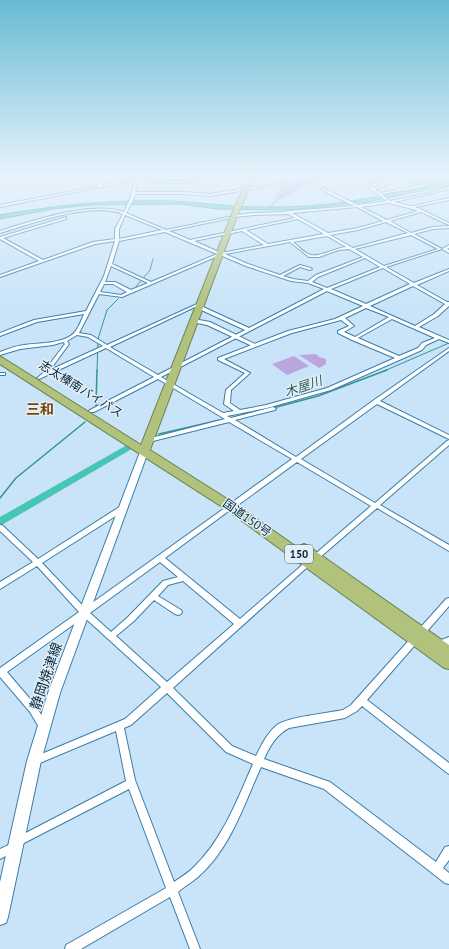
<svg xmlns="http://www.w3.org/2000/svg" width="449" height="949" font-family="'PT Sans','Noto Sans JP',sans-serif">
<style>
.green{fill:#baa6dd}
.water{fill:#46c6b3;stroke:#34968e}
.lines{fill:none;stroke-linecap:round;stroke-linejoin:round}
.stream-far1{stroke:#34968e;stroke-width:1}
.stream{stroke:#34968e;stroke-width:1.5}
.river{fill:#46c6b3;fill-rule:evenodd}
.minor-casing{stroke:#397daa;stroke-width:2}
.tertiary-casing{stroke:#397daa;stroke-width:2}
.secondary-casing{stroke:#397daa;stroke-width:2}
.trunk-casing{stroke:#69814f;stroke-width:2}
.minor{fill:#fff;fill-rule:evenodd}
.tertiary{fill:#fff;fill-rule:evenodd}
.secondary{fill:#fff;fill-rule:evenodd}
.trunk{fill:#b0c27c;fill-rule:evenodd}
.labels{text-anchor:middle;stroke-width:3;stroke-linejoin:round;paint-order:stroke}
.shield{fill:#e2eff9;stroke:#4a6273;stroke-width:1}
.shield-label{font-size:11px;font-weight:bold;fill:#092639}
.street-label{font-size:12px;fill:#092639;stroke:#e2eff9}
.water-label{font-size:13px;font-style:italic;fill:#2c6057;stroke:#e2eff9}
.quarter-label{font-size:14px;font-weight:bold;fill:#7b4508;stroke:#e2eff9}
.near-street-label{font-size:14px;fill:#092639;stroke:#e2eff9}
</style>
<rect width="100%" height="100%" fill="#c9e4f8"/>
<path class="green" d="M313,176H332L307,186L284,198H274L284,184Z
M394,176H414L436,181L416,186Z
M316,354L319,357L326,359V364L319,368L299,355Z
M294,356L309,366L287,375L272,364Z"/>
<path class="water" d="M449,181V185L367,202L289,210L217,209L180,204L91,205L53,209L0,219V215C57,205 114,199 172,201C207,203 241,208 275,207C334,207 392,195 449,181Z"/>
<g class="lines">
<path class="stream-far1" d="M405,176L409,177V179L429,186
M269,207L294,186L323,176
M134,289L150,270L153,259
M97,371L98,339L107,310L118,299
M384,371L449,343"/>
<path class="stream" d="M96,406L97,370
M273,408L318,396L387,370
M159,434L220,420
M0,498L16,478L85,422"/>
<path class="river" d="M127,445L130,446L132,448L130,450L0,526V517Z"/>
<g class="minor-casing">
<path id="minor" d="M88,176H90L102,185L136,178L137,176H139V179L178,181L223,176H228L178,183L138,181L135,192H186L210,194L286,182L287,183L210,196L186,194H135L134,199L126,213L166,230L229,217L231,218L169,231L190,240L295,218L289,214L253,215L236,217V215H237L253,213L286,212L288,211L354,206L322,190L323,188L358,205L387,201L372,190H370V188L354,176H356L364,181L399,177L398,179L379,181L386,186L375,189L380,193L416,186L449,178V180L416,188L382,194L390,201L429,193L449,187V189L429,194L394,202L418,208L449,223V225L421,212L390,221L411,233L433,227L449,226V228L433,229L414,234L442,249L449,245V248L447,249L449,250V253L442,249L386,267L414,283L449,269V271L417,285L447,302H449V306L438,316L419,327L449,340V343L439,339L426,345L422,350L331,390L267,408L227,416L231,418L273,407L275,408L276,409L275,410L235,420L296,457L374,400L449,348V351L380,401L449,435V439L377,404L301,459L375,503L447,441L449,440V445L380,505L449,545V551L377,508L318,559L316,560L314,559L313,557L314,555L371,506L297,462L238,505H234L233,503L234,501L292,459L229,422L149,442L147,441L146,440L147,439L225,419L158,379L94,412H90L89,411L90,410L154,377L106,348L39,379L37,378L42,374L65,344L63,342L53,345L20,349L0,355V352C8,349 15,346 24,345C37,343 64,344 74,333C78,329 82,319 84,314L37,322L0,336V333L34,320L86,311L104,276L115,241L95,244L0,277V275L39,261L0,239V237L66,217V219L3,238L43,260L93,242L115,239V229L123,214C92,201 31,224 0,233V231C31,221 94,200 124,212L130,199L135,180L0,207V205L99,186ZM376,181L382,186L373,188L366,183ZM389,203L416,210L418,211L387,220L361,207ZM357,207L383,221L358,228L328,233L292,213ZM125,215L162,230L119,239V229ZM298,219L324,234L268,244L246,230ZM386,222L408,233L353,248L330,235L358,230ZM242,231L264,245L221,253L194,241ZM165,232L217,254L151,282L112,264L119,241ZM411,235L438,249L384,266L355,249ZM327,236L346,247C335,248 321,257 311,255C305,254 298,246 293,242ZM290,242L309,257H319L339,250L349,249L363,257L316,275L308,281L293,279L283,276L300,267L310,270L312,269L311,268L300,265L280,275L248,264L225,254ZM220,255L246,266L291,281L308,283L324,289L249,328L201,306L202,305L201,304H197L107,345L91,335L79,333L99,294L122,297ZM365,258L380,267L327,288L312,282L318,277ZM111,266L148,283L131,290L115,282H105ZM383,268L410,284L366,304L331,289ZM104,284H113L127,292L121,295L100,292ZM413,286L445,304L434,314L415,326L370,306ZM327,291L363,306L335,319L288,331L218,358V360L245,373L226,390L224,404L234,411L223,413L161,377ZM197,306V308L245,330L158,375L110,347ZM366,308L389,317L355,337L344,332L354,326L345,318ZM392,319L435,338L422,343L418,348L399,356L358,338ZM341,320L349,326L338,331V333L352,340L395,358L327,388L266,405L240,410L230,403L231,390L250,373L224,359L292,333ZM77,335L88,337L103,346L50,370L69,344L67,341Z
M0,373H5V375H0Z
M229,505H233L234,507L165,558L240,619L308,560L310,559L312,560L313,562L173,688L232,746L256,756C261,746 267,733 277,725C287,717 329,713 343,710L351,705L446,599L449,598V606L367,700L449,763V774L446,772L362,706L357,711L345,718L289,728C277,734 269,747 264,759L330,782L436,862L445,847L449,846V860L443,868L449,873V884L445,883L324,789L261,767C244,804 231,847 200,875C194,881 185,886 178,892L200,949H190L170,897L81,949H65L66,945L166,888L129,789L22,844L18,846L19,847L17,850L0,859V849L15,842L14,841L16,838L126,781L116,731L35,765L32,764L31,761L32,758L125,719L161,687L84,617L7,672L36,706L46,723L47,726L46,729L43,730L40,729L30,712L0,677V668L79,612L37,566L0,589V582L33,562L0,531V525H2L38,559L121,506H125L126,508L125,510L42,563L85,608ZM160,562L178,577L163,581L128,617L111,632L90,613ZM183,581L234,624L167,682L116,636L134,621L154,600L175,614L178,615L181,614L182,612L181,610L158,596L168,585ZM167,693L226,752L253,764C237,800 223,839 194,867C188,873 181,877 174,882L135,780L124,728L131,725Z"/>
</g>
<g class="tertiary-casing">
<path id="tertiary" d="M449,198V200L410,208L408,207Z
M194,319L210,322L257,345L254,347L252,346L207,325L192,322L191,321Z"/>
</g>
<g class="secondary-casing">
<path id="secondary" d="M144,449L148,452L60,693L41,761L8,917L6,923L0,925V882L27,761L48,693L140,452Z
M449,637V647L440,651L436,650L434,646L436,642Z"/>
</g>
<g class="trunk-casing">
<path id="trunk" d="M249,176H255L239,211L150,450L235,504L298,548L300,546L304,544L308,546L449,645V669L444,668L227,510L0,364V357L3,358L141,445L233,211Z"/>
</g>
<use href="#minor" class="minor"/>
<use href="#tertiary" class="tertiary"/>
<use href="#secondary" class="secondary"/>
<use href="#trunk" class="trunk"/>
</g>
<linearGradient id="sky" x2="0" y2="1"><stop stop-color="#67bbd3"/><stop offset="0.57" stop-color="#e7f3fc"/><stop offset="1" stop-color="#e7f3fc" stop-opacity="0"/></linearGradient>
<rect width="449" height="308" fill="url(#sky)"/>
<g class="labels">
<rect class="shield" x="285" y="545" width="28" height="18" rx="3"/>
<g class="shield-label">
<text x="299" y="558">150</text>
</g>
<g class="street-label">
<text transform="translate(81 389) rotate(32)" y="4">志太榛南バイパス</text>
<text transform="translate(247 518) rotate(35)" y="4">国道150号</text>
</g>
<g class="water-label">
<text transform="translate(303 386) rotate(-19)" y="5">木屋川</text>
</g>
<g class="quarter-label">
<text x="40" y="414">三和</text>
</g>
<g class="near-street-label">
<text transform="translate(46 676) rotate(-71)" y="5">静岡焼津線</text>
</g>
</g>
</svg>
